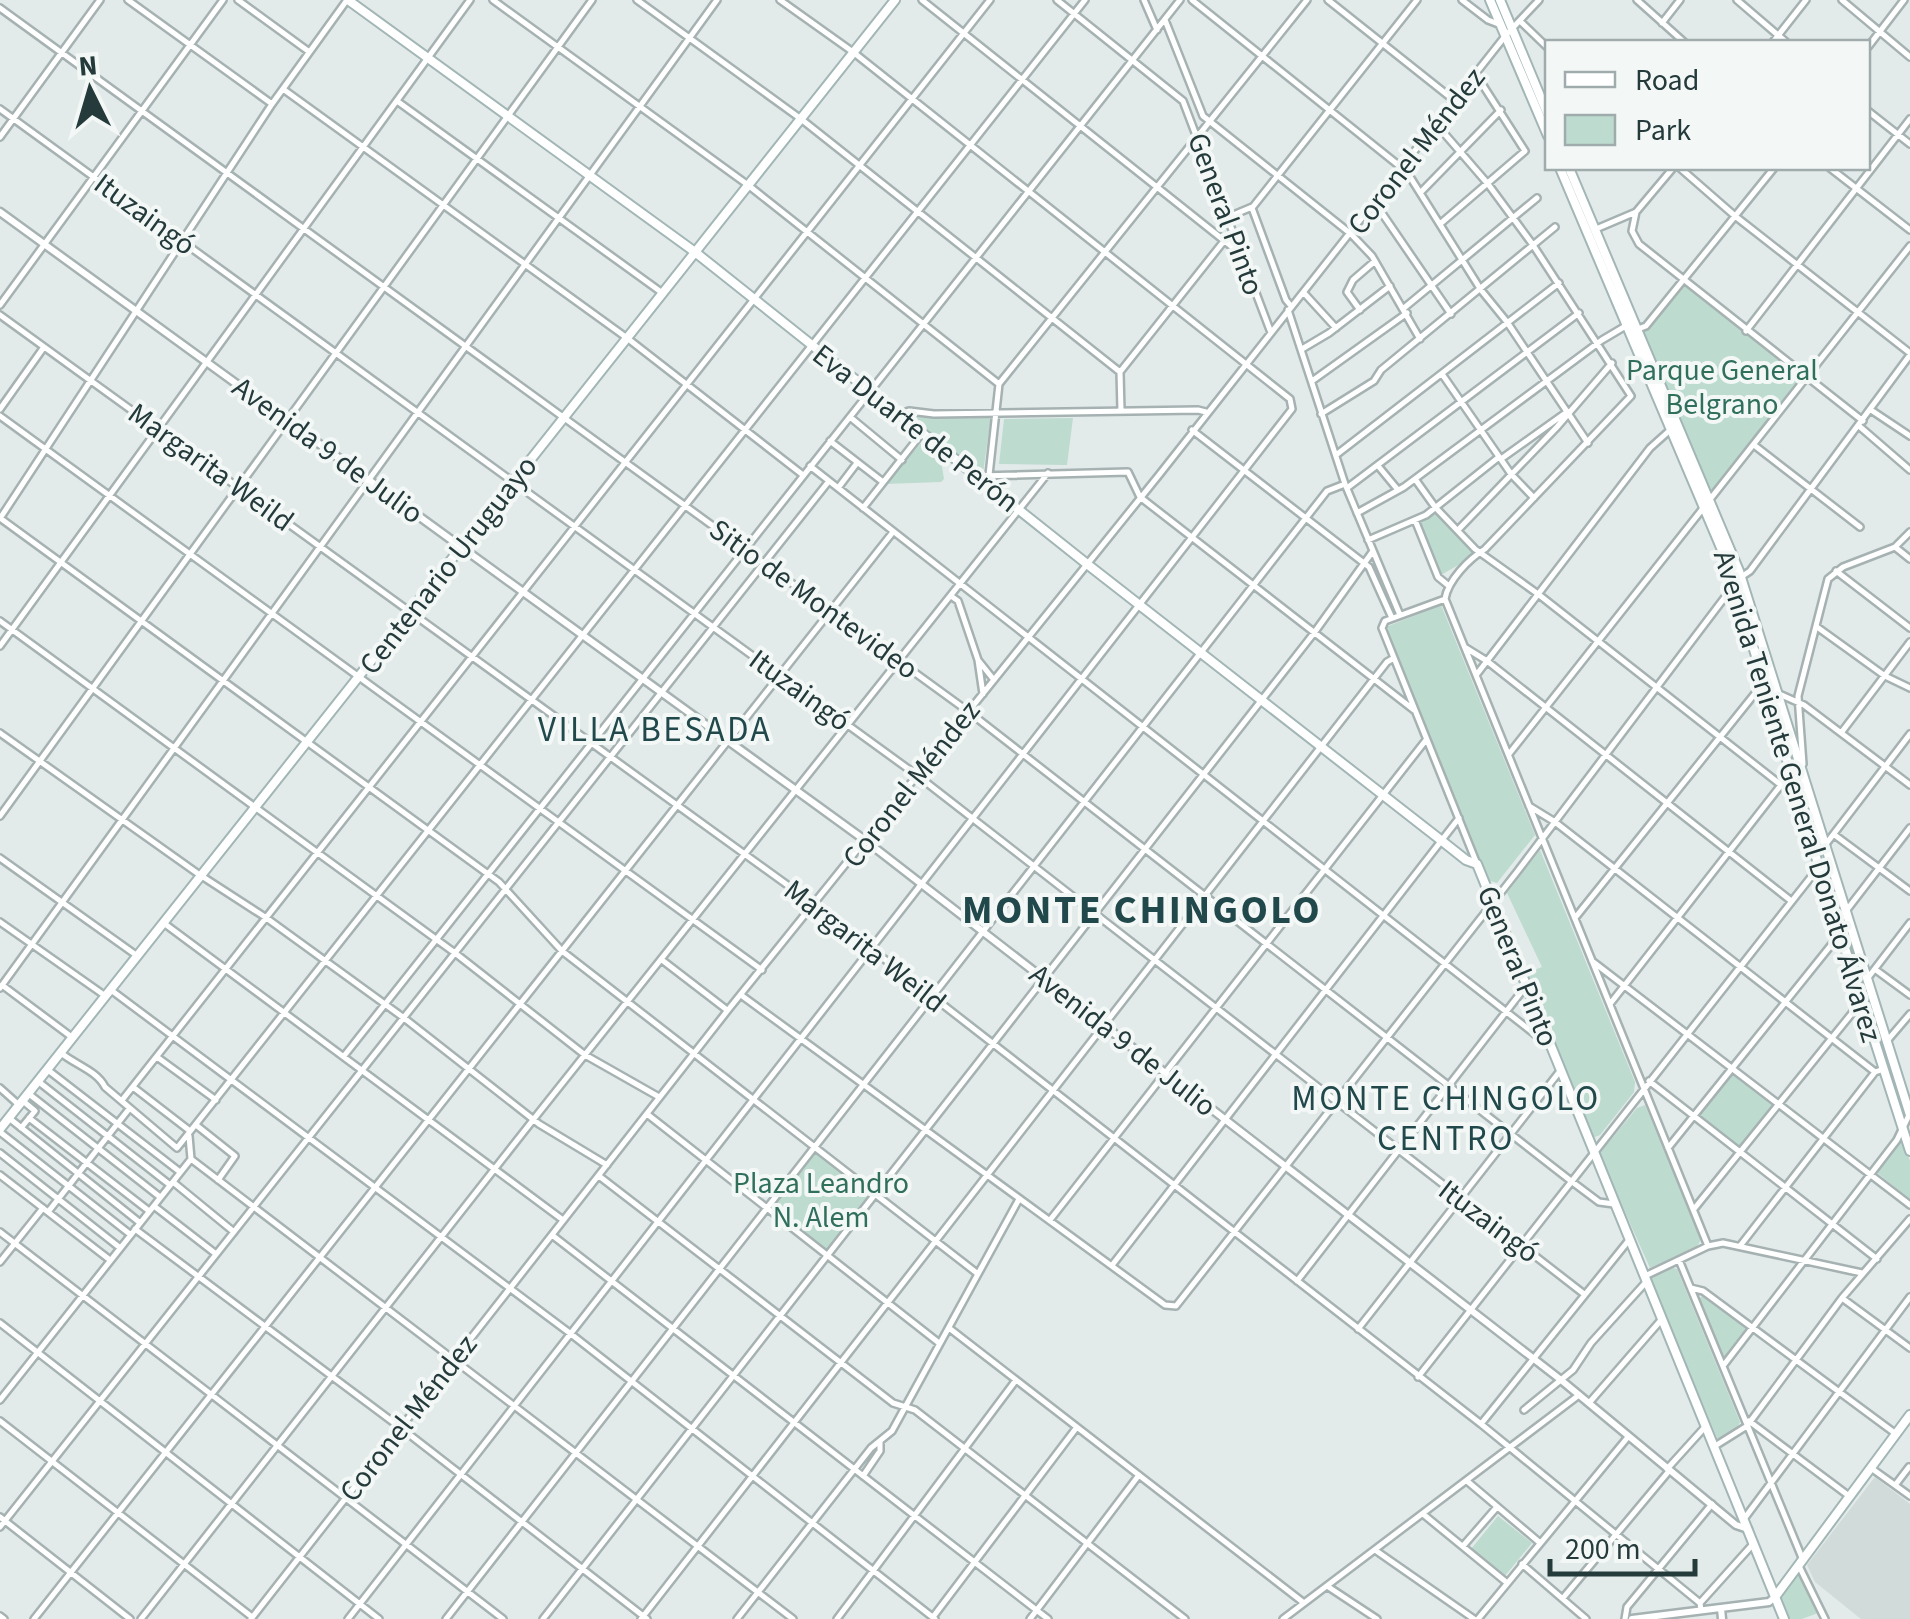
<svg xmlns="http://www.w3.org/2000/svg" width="1910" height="1619" font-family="'Source Sans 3',sans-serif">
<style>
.built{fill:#d1dbda}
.green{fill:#bddbcf}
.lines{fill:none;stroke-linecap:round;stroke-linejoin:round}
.minor-casing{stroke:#a6b2b2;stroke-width:10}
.tertiary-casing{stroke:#a6b2b2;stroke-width:11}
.secondary-casing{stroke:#a2b6b5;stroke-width:12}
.minor{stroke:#fff;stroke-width:5}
.tertiary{stroke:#fff;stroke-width:6}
.secondary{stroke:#fff;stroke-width:8}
.labels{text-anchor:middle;stroke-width:8;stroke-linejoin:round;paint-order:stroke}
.street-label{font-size:30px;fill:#243a3b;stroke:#f3f8f7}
.park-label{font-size:30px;fill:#316f5d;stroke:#f3f8f7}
.quarter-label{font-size:35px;letter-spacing:2.5px;fill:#21494c;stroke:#f3f8f7}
.district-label{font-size:40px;font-weight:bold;letter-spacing:2.5px;fill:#21494c;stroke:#f3f8f7}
</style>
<rect width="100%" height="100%" fill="#e3ebea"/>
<path class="built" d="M1875,1477L1910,1504V1619H1861L1815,1582L1807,1565Z"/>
<path class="green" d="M1685,285L1801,378L1707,498L1640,335Z
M913,414L991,417L983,473H979L909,418Z
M1073,418L1067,465L999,464L1004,419Z
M923,441L928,442L941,461L944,479L941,482L885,484Z
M1435,512L1474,552V556L1441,575L1418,523Z
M1441,605L1535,835L1497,883L1487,880L1427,739L1386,627Z
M1540,850L1635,1082L1634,1092L1600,1135L1595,1137L1589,1134L1527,973L1542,967L1507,893Z
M1731,1068L1778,1104L1740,1153L1694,1117Z
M1645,1105L1701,1239L1697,1247L1650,1268L1599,1154L1637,1108Z
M1903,1141L1910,1161V1200L1876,1172L1898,1142Z
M814,1147L875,1195L827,1255L767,1208Z
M1673,1268L1677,1269L1740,1422L1737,1428L1718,1440L1651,1282L1652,1277Z
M1704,1295L1749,1328L1725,1357L1720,1354L1698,1299Z
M1498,1516L1532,1543L1504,1577L1471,1549Z
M1799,1572L1818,1613L1802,1619H1789L1780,1597Z"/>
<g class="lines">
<g class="minor-casing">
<path id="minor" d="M128,0L272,104
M238,0L308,51
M493,0L748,185L999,384
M637,0L801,119L1120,372
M922,0L1236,250
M1057,0L1183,101L1270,330
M1144,0L1157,30
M1192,0L1407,172L1481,290L1507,322L1588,443
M1328,0L1455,101
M1462,0L1488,20L1501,25
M1637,0L1684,42
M1737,0L1786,42
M1842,0L1910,57
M0,8L969,712L1571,1181L1599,1202L1614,1204
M1165,20L1203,116L1351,234L1372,256L1420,339
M1521,22L1548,48
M1662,23L1680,0
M1773,42L1806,0
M1868,47L1904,0
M283,89L627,338L803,475
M397,101L661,292
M0,109L918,776L1584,1294
M1868,111L1910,144
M1437,125L1488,184L1533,245L1631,396L1485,549C1469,559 1448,580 1445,599
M0,137L100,0
M1680,168L1735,216L1910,353
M1830,168L1910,230
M1421,192L1501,110
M1375,203L1451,314
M1636,212L1632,231L1639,244L1863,421
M1226,218L1252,207
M1440,224L1525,151L1477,76
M1596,229L1636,212L1673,168
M1304,293L1336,328
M0,305L223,0
M1291,306L1286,300L1252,208L1417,0
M1404,308L1537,198
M1288,310L1345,484L1400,615
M1360,310L1347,292L1353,280L1375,261
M0,315L815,905L1481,1424L1700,1603L1701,1610
M1638,329L1646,326L1774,168
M1746,331L1910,119
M1302,349L1329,333L1390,286
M1120,372L1224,241
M1120,372L1121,411
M1442,374L1511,474L1534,498
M1312,381L1407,313
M999,384L1307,0
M0,409L44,347
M1871,410L1910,436
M1321,414L1374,381L1381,370L1555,227
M899,415L909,411L934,414L1198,410L1206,412
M0,416L762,970
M850,417L902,460
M1859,426L1910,470
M1192,430L1369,567L1392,618
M830,441L883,482
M1754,445L1860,527
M1336,455L1559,283
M1501,459L1564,414
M810,466L1536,1035L1548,1040
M1379,467L1398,490
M989,475L999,384
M979,476L1128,472L1140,497
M1415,479L1435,507L1475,549L1538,594L1781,785
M838,488L857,463
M1347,488L1579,313
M1140,497L1414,710
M863,508L922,433
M1357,513L1404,487L1602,340L1629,324
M1,517L272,104L347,0
M0,518L499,882L562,951L978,1274
M1415,520L1438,577L1449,586
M1458,530L1557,427L1612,363
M1368,540L1426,515L1499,457
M1895,547L1910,559
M1836,571L1910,628
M1741,577L1750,571L1910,355
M951,596L958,601L978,660
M1445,599L1708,1246
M1445,599L1385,621L1382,628L1477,864
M0,621L455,953L585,1055L659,1097
M1817,627L1885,676L1910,688
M0,646L470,0
M1466,648L1487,661L1790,900
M1477,674L1650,448L1669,431
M983,694L978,660L994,680
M0,733L197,873L265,917L404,1018L539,1124L607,1165
M1841,733L1910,642
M1509,754L1910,246
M1803,764L1798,696L1828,579L1843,567L1895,547L1910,532
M1529,806L1555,822L1875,1072
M0,816L592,0
M1836,836L1910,891
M1826,844L1910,734
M0,858L136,955
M1846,911L1910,828
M1575,918L1761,686L1804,705L1910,785
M0,922L104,995
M165,924L563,1220
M662,960L727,1010
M1592,961L1910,1205
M1876,970L1910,995
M1867,979L1910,923
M2,985L73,1038
M0,988L717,0
M111,990L571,1334L935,1619
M741,995L1165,1305L1176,1306L1517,872L1728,593L1735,589
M1610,1004L1781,785L1791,776
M1887,1041L1910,1014
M61,1053C76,1065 97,1071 105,1087L177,1148L1085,0
M344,1056L1180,0
M157,1057L216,1100
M48,1070L180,1172
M1649,1081L1877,1259
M39,1082L170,1185
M133,1087L190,1131
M0,1088L19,1105
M29,1094L160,1197
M123,1099L990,0
M647,1114L939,1343
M9,1118L139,1222
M29,1118L149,1211
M196,1125L235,1156L218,1180
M21,1128L35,1111L23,1101
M0,1132L131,1235
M1668,1148L1840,934
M0,1153L119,1247
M191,1159L793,1619
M0,1175L110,1260
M599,1176L893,1403L915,1410L1185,1619
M173,1182L234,1232
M154,1206L216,1254
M1694,1209L1861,1002
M48,1212L129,1109
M1050,1220L1426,740
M135,1229L401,1428L647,1619
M0,1232L503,1619
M552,1235L1048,1619
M1740,1246L1875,1072L1884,1069
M1679,1260L1803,1560
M0,1262L43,1208
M1113,1264L1459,818
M1645,1276L1708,1246L1723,1243L1862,1273
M1297,1281L1526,986
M1691,1288L1703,1291L1896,1434
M1842,1298L1910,1348
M0,1323L379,1619
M949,1328L1304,1603
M1358,1329L1560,1071
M1723,1366L1897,1140L1909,1115
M1418,1377L1818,868
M0,1400L191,1159L189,1136
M1589,1403L1662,1319
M1524,1410L1573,1370L1591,1343L1647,1281
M0,1421L252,1617
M1749,1421L1849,1496
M1481,1424L1629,1240
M1715,1446L1747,1426L1842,1298L1910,1219
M1871,1468L1910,1496
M1667,1469L1705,1427
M863,1476L880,1451V1441
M1467,1481L1539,1542
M1896,1484L1909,1467
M1423,1514L1506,1582
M0,1517L130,1619
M1744,1519L1910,1297
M0,1527L829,481
M1463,1546L1497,1507
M1375,1550L1474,1619
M1522,1564L1586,1619
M1799,1566L1825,1619
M1327,1586L1377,1619
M1563,1598L1669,1471
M1700,1603L1754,1543
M0,1616L4,1619
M933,1617L1077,1427
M34,1619L893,532
M141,1619L533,1120L1048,473
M251,1619L728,1010L1159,475L1506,35L1539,0
M348,1619L1292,409L1290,399L853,52L780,0
M446,1619L1327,491L1345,484
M543,1619L1314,633L1373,551
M641,1619L1387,662L1394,658
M737,1619L871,1448L892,1431L1018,1201
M837,1619L1016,1380
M1030,1619L1139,1475
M1283,1619L1579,1395
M1478,1619L1628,1437
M1625,1619L1627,1607L1712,1504"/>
</g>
<g class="tertiary-casing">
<path id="tertiary" d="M0,212L866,841L1561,1380L1736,1525L1748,1529
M1721,1608L1722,1619
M1632,1619L1769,1602L1775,1597"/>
</g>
<g class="secondary-casing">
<path id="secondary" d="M348,0L695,252L1087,564L1442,841L1466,860L1477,864L1784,1619
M1490,0L1548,136
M1500,0L1548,115
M1560,168L1730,569L1819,867L1910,1151
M1569,168L1739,571L1910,1115
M0,1129L895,0
M1775,1597L1910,1415"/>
</g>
<use href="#minor" class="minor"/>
<use href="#tertiary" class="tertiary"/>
<use href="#secondary" class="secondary"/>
</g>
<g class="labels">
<g class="street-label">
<text transform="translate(1416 151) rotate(-52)" y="10">Coronel Méndez</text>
<text transform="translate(145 214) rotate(36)" y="10">Ituzaingó</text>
<text transform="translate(1226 214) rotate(70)" y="10">General Pinto</text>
<text transform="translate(916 428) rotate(38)" y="10">Eva Duarte de Perón</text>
<text transform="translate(328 450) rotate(36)" y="10">Avenida 9 de Julio</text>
<text transform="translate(211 467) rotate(36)" y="10">Margarita Weild</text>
<text transform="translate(448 565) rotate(-52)" y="10">Centenario Uruguayo</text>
<text transform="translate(814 599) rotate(36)" y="10">Sitio de Montevideo</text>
<text transform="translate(800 690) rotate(36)" y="10">Ituzaingó</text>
<text transform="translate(911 784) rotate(-52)" y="10">Coronel Méndez</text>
<text transform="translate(1798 796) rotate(73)" y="10">Avenida Teniente General Donato Álvarez</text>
<text transform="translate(865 946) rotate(38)" y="10">Margarita Weild</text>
<text transform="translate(1518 966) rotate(68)" y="10">General Pinto</text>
<text transform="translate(1123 1040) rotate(38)" y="10">Avenida 9 de Julio</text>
<text transform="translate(1489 1221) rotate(37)" y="10">Ituzaingó</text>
<text transform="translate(408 1418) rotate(-52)" y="10">Coronel Méndez</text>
</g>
<g class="park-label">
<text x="1722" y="380">Parque General<tspan x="1722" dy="34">Belgrano</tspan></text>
<text x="821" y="1193">Plaza Leandro<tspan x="821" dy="34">N. Alem</tspan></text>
</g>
<g class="quarter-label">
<text x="655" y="741">VILLA BESADA</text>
<text x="1446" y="1110">MONTE CHINGOLO<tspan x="1446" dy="40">CENTRO</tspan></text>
</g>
<g class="district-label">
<text x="1142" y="923">MONTE CHINGOLO</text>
</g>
</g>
<rect x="1545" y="40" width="325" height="130" fill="#f3f8f7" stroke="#a0acac" stroke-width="2.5"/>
<rect x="1565" y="72" width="50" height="15" fill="#ffffff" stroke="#a0acac" stroke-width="2.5"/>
<text x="1635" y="90" font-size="30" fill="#243a3b">Road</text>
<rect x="1565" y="115" width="50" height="30" fill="#bddbcf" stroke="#a0acac" stroke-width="2.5"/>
<text x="1635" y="140" font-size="30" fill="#243a3b">Park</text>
<g transform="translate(90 90) rotate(355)" stroke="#f3f8f7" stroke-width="8" paint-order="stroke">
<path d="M0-8L18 38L0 25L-18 38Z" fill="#243a3b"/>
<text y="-15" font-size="28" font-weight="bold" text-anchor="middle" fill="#243a3b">N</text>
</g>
<path d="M1550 1559v15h145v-15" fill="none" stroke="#243a3b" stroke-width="5"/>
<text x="1565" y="1559" font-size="30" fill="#243a3b" stroke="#f3f8f7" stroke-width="8" paint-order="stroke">200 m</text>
</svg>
